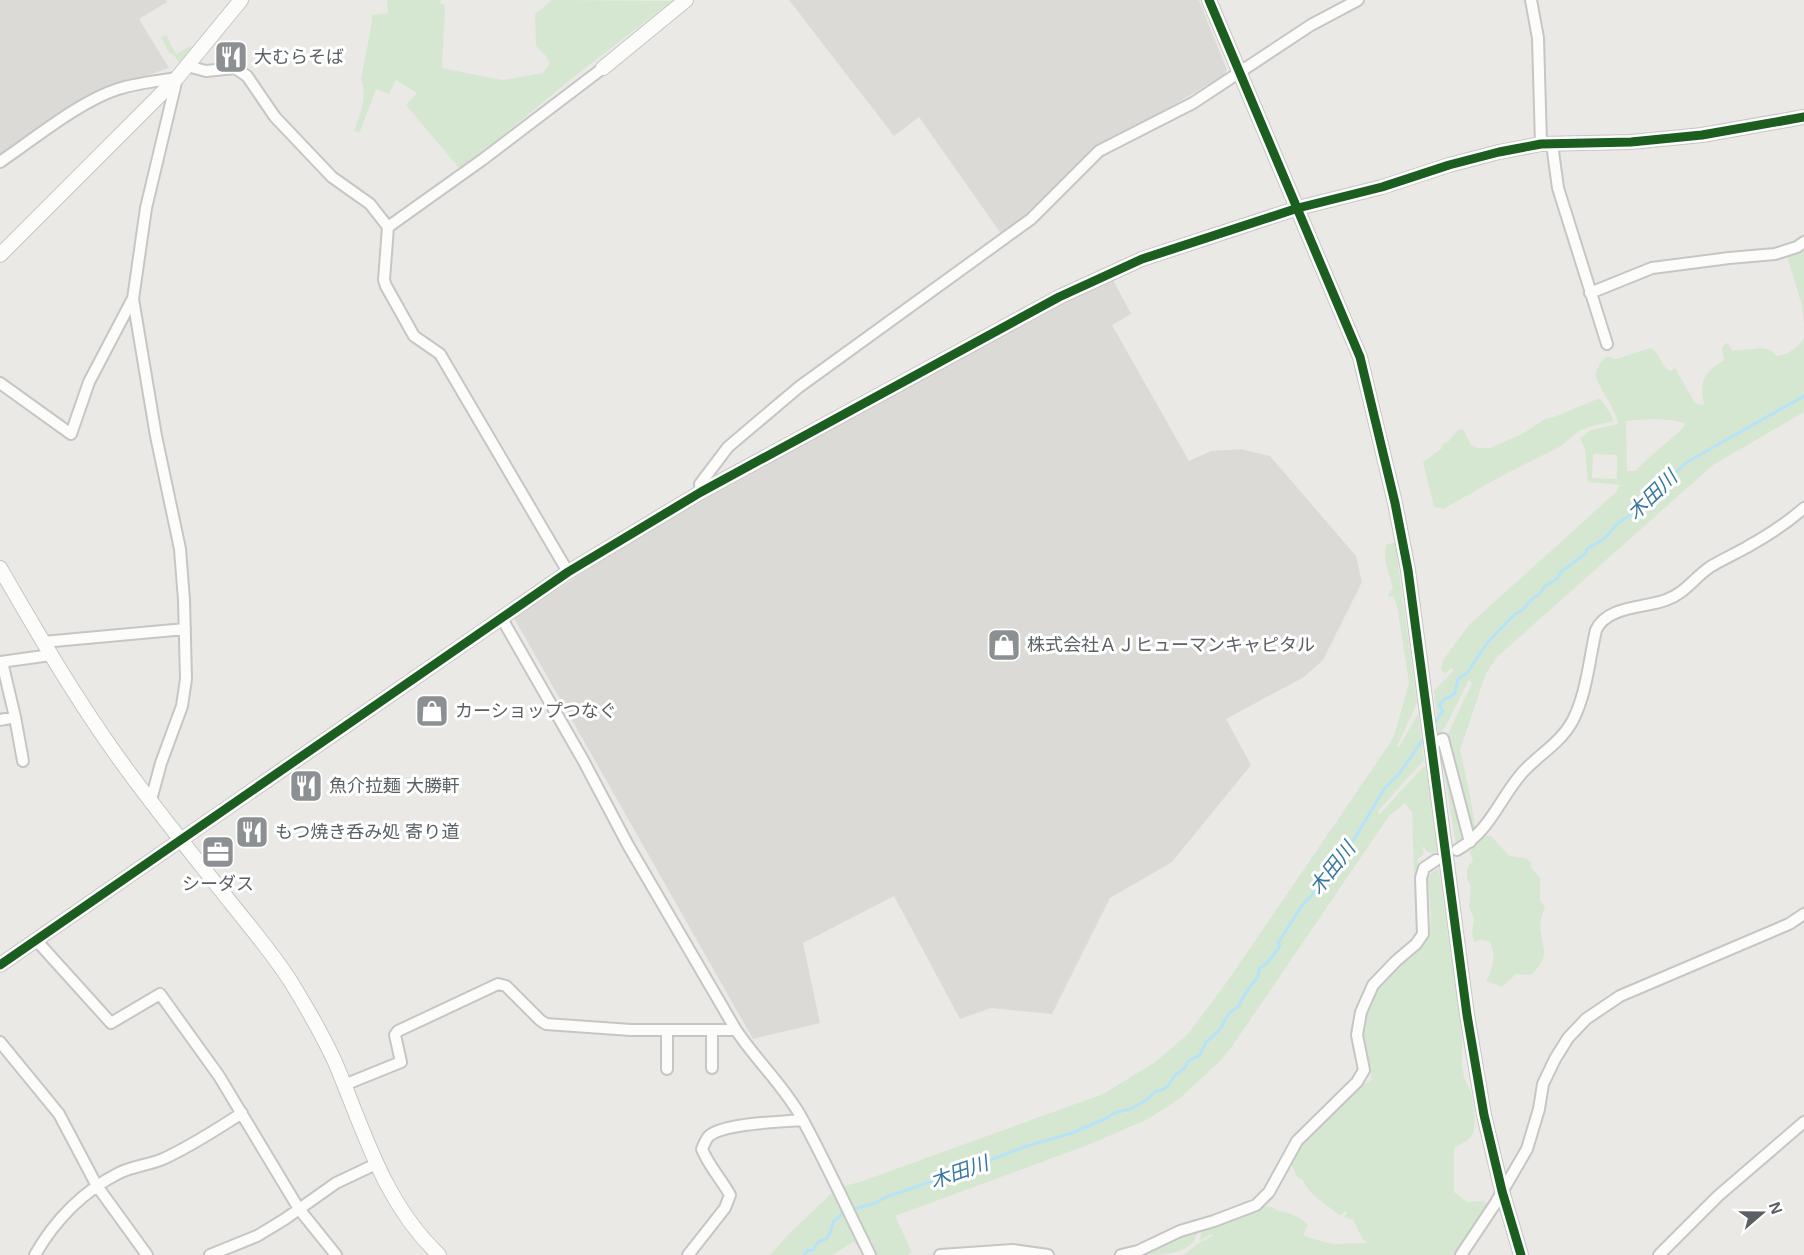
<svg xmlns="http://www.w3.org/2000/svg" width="1804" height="1255" font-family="Arial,'Noto Sans JP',sans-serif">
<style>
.industrial{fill:#dcdad7}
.green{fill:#d5e7d0;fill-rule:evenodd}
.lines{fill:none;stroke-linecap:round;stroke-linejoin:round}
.stream{stroke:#b7e3f8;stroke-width:3}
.minor-casing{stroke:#c6c6c7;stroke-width:14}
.tertiary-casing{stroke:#c6c6c7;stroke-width:16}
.minor{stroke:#fcfcfb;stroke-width:10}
.tertiary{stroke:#fcfcfb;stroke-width:14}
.cycleway-casing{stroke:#fff;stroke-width:13}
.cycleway{stroke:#1b5e20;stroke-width:9}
.labels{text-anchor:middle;stroke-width:6;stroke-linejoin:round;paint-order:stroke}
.poi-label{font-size:18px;fill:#5b6064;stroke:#fff;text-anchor:start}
.water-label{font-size:20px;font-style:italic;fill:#3877a1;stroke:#fff}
</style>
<rect width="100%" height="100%" fill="#ebe9e6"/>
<path class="industrial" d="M0,0H166L167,2L139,19L169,68L115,86L0,160Z
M789,0H1199L1227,70L1224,75L1133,129L1104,142L1023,220L1002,235L919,117L894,136Z
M1113,280L1131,314L1112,325L1189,461L1211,451L1241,449L1270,456L1356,556L1362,582L1323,660L1304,677L1226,719L1251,765L1172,862L1110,898L1052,1014L991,1008L960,1019L894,896L803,943L820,1023L753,1039L514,618L634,539L754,471L1087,290Z"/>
<path class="green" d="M387,0H441L440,3L445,5L442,68L502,80L543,73L550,63L546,56L536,46L535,14L552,0L672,1L575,76L502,136L459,168L406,105L417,93L396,80L389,94L376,89L360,132L354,131C360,115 368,95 361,79L372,22V15L388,13Z
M166,35L176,54L191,46L193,51L181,65L173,54L169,53L161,37Z
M1802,250L1804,253V324L1802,306L1787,256Z
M1804,338V412L1713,465L1498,656L1486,673L1460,750L1469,790L1476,832L1472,836L1446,738L1472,683L1469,680L1443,731L1438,733L1434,691L1454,670L1451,668L1445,674L1441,669L1443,660L1469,625L1616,492L1620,485L1588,482L1585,449L1580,438L1591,430L1618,424C1617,411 1600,390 1595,375L1600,363L1607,356L1616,359L1651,348C1660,353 1660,366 1670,371L1675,368L1695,403L1700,405L1704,404C1699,380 1704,373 1724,360L1722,349L1725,344L1728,343L1732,351L1761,348L1771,350L1777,356C1787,355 1799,347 1804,338ZM1652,419L1670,420L1685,423L1683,428L1644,462L1636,471H1627L1626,421ZM1593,454L1617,455V479L1592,478Z
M1600,398L1612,416L1613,421L1589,427L1579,431L1561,446L1509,472L1443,509L1434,507L1423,462L1441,449L1443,444L1448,442L1458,430L1463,429L1471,445L1478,448H1490L1522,434L1545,419L1554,417Z
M1395,542L1417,703L1397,746L1399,747L1418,714L1424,760L1378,811L1379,815L1424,766L1426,767L1437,852L1429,853L1422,846L1424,854L1418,859L1420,929L1416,936L1412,812L1405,803L1389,816L1233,1045L1220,1061L1179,1099L1148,1119L1088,1145L895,1216L912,1252L908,1255H875L846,1197L844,1186L860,1182L1103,1094L1154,1063L1188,1034L1227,982L1390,743L1395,733L1409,683L1397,605L1393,596L1388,597L1389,592L1393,588C1390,575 1382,559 1386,545Z
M1440,747L1465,837L1456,845Z
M1484,836H1491L1509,856L1526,858L1532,863L1530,866L1540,878V901L1545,907C1543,913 1540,920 1540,926C1542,952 1552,953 1531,975L1516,974L1502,987L1486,981C1493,970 1497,953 1489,941L1481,940L1474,942L1472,933L1474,919L1469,907L1471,886L1467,879V869L1473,860L1470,852L1472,846Z
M1437,869L1439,871L1462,1035V1067L1465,1080L1471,1091L1475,1119L1473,1134L1468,1140L1454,1148V1192L1467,1202L1482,1201L1489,1205L1460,1255H1184L1197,1244L1212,1236V1234L1199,1241L1203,1229C1218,1223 1256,1203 1271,1207C1276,1208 1273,1209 1279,1211C1291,1214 1299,1215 1308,1225L1303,1235L1307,1237L1332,1244L1367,1243L1362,1238L1353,1220L1344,1217L1347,1213L1345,1211L1342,1215H1339C1327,1204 1309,1196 1303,1180L1298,1178L1288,1158L1351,1086L1367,1083L1371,1080V1067C1356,1051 1361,1022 1361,1002L1410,953C1441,945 1428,901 1428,878L1432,872Z
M834,1191L861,1247L853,1242L832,1255H770L791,1232Z
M1198,1231C1194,1255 1161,1255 1139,1255L1188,1232Z"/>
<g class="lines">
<path class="stream" d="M1433,725L1443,711L1439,706L1444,699L1450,697L1455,693L1458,679L1467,673L1487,643L1515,614L1521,611L1534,597L1539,595L1545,586L1557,579L1561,572L1586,553L1587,549L1604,539L1617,524L1636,511L1651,491L1661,486L1687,462L1804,396
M851,1210L875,1203L886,1197L962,1171L1027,1146L1072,1133L1107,1118L1114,1113L1130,1109L1145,1101L1156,1091L1162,1090L1168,1086L1175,1075L1185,1068L1188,1061L1200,1055L1206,1042L1219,1031L1229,1013L1239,1006L1244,995L1258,977L1259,969L1268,962L1280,946L1278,943L1303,904L1322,885C1324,869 1336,857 1345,844L1347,843H1352L1384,789L1399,774L1424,738
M804,1255L808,1250H813L818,1242L826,1239L830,1234L833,1222L845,1212"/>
<g class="minor-casing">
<path id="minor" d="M1531,0L1538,38L1541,144
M187,66L206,71L235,68L247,76L275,117L332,177L370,204L388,227L384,280L386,286L414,336L440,354L568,572
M1552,144L1558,188L1607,344
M0,162C34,139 80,101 118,89C137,83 157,81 177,78L146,208L133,299L156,436L180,549L184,600L186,679L182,706L161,763L151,800
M388,227L482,160L603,68
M1590,293L1652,268L1729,258L1775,254L1797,247L1804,242
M0,383L71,434L89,382L132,300
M701,492L700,484L728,447L799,387L1031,219L1099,151L1193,103L1311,25L1358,0
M501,617L583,760L628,845L736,1030C756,1060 782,1084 800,1115C825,1160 847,1209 870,1255
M43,642L185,629
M0,662L51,655
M2,662L15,717L23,761
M0,720L15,717
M1431,743L1443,739L1470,842
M1457,850C1491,830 1498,801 1522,773C1539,754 1561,743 1573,720C1587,692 1589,660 1596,630C1607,606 1644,608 1666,600C1684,594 1694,578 1710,567C1721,560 1735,554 1747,547C1767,536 1787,523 1804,508
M36,940L111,1023L160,994L219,1076L299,1209L336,1255
M712,1031V1068
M0,1042L59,1114L97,1186L147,1255
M667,1069V1030
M344,1085L401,1062L395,1035L398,1031L498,984L506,986L540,1020L546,1024L631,1030H736
M35,1255C54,1221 83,1191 119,1173C133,1166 149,1165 163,1159C191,1146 216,1130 242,1113
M210,1255L257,1236L285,1219L336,1183L376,1164
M688,1255L725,1208L730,1195C722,1180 708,1165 702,1149C704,1144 706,1139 709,1136C724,1123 782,1122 802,1120
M940,1255L1013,1250L1048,1255
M1121,1255L1138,1251L1180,1231L1214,1221L1256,1205L1269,1192L1297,1141L1357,1082L1364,1070L1357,1035L1361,1012L1373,985L1396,961L1416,944L1423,934L1421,878L1424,868L1436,860
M1461,1255L1495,1204L1527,1149L1539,1109L1543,1084L1555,1059L1568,1038L1586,1019L1620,996L1789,924L1804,914
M1659,1255L1718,1196L1804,1122"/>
</g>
<g class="tertiary-casing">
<path id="tertiary" d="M1209,0L1360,357L1395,503L1408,570L1467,1015L1484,1115L1502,1191L1521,1255
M603,68L686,0
M0,255L177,78L241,0
M0,568C38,634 76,699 120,760C155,809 194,856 231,903C252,929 273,954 291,982C307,1008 322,1034 335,1062C364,1130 383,1202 439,1255
M0,965L568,572L701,492L1059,297L1142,259L1298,208L1382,187L1449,165L1499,152L1541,144L1631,142L1702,135L1804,117"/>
</g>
<use href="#minor" class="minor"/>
<use href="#tertiary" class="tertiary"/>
<g class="cycleway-casing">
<path id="cycleway" d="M1209,0L1360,357L1395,503L1408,570L1467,1015L1484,1115L1502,1191L1521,1255
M0,965L568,572L701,492L1059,297L1142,259L1298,208L1382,187L1449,165L1499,152L1541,144L1631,142L1702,135L1804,117"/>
</g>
<use href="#cycleway" class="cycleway"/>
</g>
<defs>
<g id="restaurant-square" transform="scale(1.725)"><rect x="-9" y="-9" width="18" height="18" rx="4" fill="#8d9092" stroke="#fff"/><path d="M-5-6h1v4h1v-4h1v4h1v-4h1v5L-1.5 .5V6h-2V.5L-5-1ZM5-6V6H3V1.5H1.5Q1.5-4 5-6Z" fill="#fff"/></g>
<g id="shop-square" transform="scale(1.725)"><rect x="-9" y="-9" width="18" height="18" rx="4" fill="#8d9092" stroke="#fff"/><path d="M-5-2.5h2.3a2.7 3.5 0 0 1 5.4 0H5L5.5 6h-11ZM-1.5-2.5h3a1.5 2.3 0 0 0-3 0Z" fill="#fff"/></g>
<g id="office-square" transform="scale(1.725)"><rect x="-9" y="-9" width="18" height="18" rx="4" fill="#8d9092" stroke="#fff"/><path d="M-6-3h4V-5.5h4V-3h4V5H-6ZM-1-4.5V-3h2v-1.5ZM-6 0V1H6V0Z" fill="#fff"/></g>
</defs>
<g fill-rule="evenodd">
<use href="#restaurant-square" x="231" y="57"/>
<use href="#shop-square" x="1004" y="645"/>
<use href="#shop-square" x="432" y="711"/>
<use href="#restaurant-square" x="306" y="786"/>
<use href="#restaurant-square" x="252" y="832"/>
<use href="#office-square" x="218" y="852"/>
</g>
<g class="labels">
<g class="poi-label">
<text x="254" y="63">大むらそば</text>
<text x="1027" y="651">株式会社ＡＪヒューマンキャピタル</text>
<text x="455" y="717">カーショップつなぐ</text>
<text x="329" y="792">魚介拉麺 大勝軒</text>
<text x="275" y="838">もつ焼き呑み処 寄り道</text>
<text x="218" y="890" text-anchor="middle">シーダス</text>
</g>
<g class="water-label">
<text transform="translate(1652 495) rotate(-44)" y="7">木田川</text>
<text transform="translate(1332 868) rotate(-52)" y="7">木田川</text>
<text transform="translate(959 1172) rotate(-19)" y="7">木田川</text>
</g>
</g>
<g transform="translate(1762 1213) rotate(70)" stroke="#ffffff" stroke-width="4.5" paint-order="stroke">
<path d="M0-4.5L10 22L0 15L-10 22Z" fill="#5b6064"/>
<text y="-9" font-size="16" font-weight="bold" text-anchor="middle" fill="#5b6064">N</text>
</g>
</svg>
